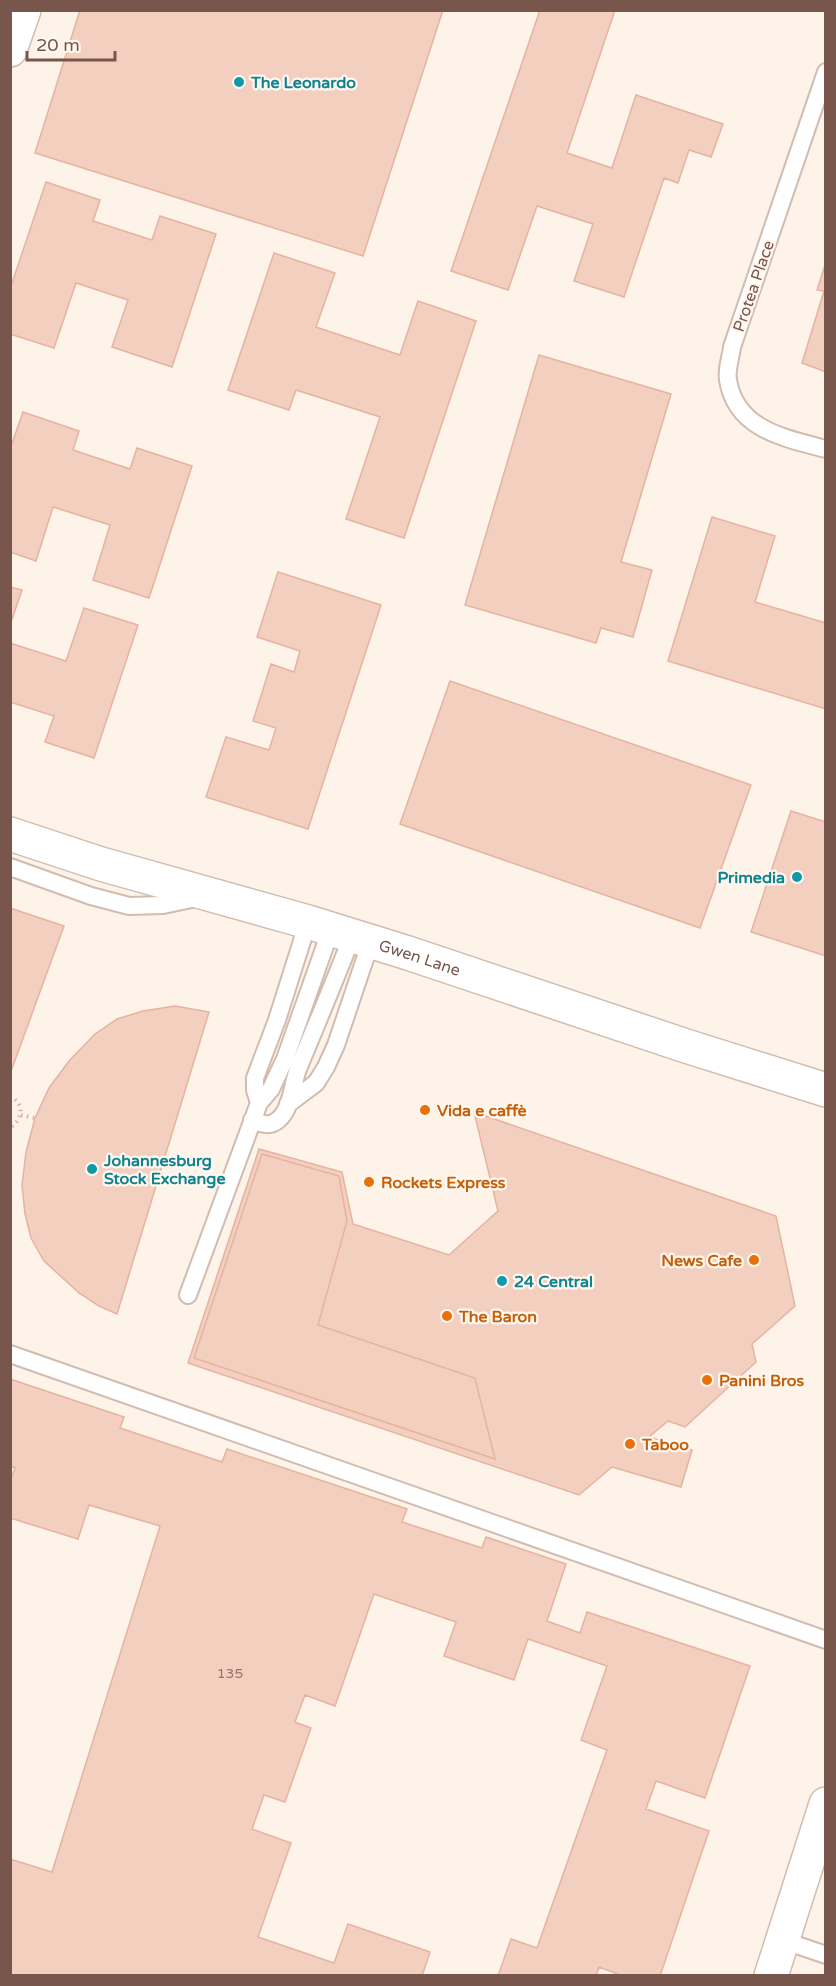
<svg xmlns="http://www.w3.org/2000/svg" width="836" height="1986" font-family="'Varela Round',sans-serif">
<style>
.building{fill:#f3cfc0;stroke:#e6b3a0;stroke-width:1.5}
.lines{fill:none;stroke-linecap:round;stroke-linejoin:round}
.service-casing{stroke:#d2bcb0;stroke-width:20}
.minor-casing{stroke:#d2bcb0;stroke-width:36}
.tertiary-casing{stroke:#d2bcb0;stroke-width:36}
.path{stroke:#d8b1a2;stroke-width:4;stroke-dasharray:1.5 4.5;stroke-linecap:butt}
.service{stroke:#fff;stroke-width:16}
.minor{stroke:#fff;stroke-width:33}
.tertiary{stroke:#fff;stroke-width:33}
.culture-dot{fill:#0f9aa8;stroke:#fff7f0;stroke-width:2}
.food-dot{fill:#e8710a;stroke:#fff7f0;stroke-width:2}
.labels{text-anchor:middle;stroke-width:4.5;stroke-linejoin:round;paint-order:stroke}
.number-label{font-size:14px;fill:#977468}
.culture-label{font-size:16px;font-weight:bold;fill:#0d838f;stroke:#fff7f0;text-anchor:start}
.street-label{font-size:16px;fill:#78564b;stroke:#fff7f0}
.food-label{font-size:16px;font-weight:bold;fill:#c56008;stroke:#fff7f0;text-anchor:start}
</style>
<rect width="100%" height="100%" fill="#fdf3e9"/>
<path class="building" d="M80,10H443L363,256L35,153Z
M540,10H615L567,153L612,168L636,95L723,124L711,157L689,150L678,183L664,178L624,297L574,281L593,224L537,206L508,290L451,271Z
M46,182L100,200L93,221L152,240L160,216L216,234L172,367L112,347L128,300L76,283L54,348L10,334V289Z
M274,253L335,273L316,327L400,355L418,301L476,321L404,538L346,519L380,417L296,390L289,410L228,390Z
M826,262V372L802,363L824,291L817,290Z
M539,355L671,394L621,562L652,570L633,637L601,628L596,643L465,605Z
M23,412L79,431L73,450L130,469L137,448L192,466L149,598L93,580L110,525L53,507L36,561L10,552V449Z
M712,517L775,536L755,602L826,623V709L668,661Z
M278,572L381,605L308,829L206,797L226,737L269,750L276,728L253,721L271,664L294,672L300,651L257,637Z
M10,587L22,590L10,625Z
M84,608L138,625L94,758L45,742L54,716L10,702V643L66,661Z
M450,681L751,785L700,928L400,824Z
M791,811L826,822V956L751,932Z
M10,908L64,926L10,1074Z
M175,1006L209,1012L117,1314L99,1306L79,1293L44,1261L31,1238L25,1214L22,1185L26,1152L35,1118L49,1088L69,1061L95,1034L117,1019L143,1011Z
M474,1112L776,1216L795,1306L752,1344L756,1362L685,1427L668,1421L649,1437L692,1450L681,1487L612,1467L579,1495L188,1363L259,1149L342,1172L353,1224L449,1255L498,1211Z
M262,1154L339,1176L347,1221L318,1325L475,1378L495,1459L194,1358Z
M10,1379L124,1417L120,1428L222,1462L227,1449L407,1509L402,1522L482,1548L486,1537L566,1564L547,1621L580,1633L587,1612L750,1666L705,1798L656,1781L646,1809L709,1831L660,1976H623L599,1967L596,1976H498L511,1939L537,1948L607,1750L581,1740L607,1666L528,1639L514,1680L444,1656L456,1622L374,1594L335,1706L305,1695L295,1722L311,1728L285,1802L264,1795L252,1829L291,1843L258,1937L334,1963L348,1924L430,1952L422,1976H10V1859L52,1872L160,1526L89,1505L78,1539L10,1518V1482L15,1468L10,1466Z"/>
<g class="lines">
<g class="service-casing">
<path id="service" d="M826,72L732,347C731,357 726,370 728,380C736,430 785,438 826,449
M10,867L91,896L129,906L163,905L196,898
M259,1103L255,1090V1078L277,1020L308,922
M288,1104L316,1083L326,1067L336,1045L371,941
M252,1120C262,1124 270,1127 278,1120C292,1108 292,1085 298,1069C316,1025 335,981 352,936
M188,1295L259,1103L271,1089L285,1059L331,929
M10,1354L826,1640
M782,1940L826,1955"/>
</g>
<g class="minor-casing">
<g id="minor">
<path d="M10,50L24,10"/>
<path id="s1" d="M10,834L101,864L308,922L408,953L686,1046L826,1090"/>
</g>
</g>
<g class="tertiary-casing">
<path id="tertiary" d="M771,1976L826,1804"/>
</g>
<path class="path" d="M10,1096C25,1104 23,1119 10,1128
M21,1115L35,1118"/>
<use href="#service" class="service"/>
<use href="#minor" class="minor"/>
<use href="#tertiary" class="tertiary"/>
</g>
<g class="culture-dot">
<circle cx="239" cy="82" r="6"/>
<circle cx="797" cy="877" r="6"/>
<circle cx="92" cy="1169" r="6"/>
<circle cx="502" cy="1281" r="6"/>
</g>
<g class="food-dot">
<circle cx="425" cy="1110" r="6"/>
<circle cx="369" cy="1182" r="6"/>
<circle cx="754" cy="1260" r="6"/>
<circle cx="447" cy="1316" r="6"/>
<circle cx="707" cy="1380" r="6"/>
<circle cx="630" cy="1444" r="6"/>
</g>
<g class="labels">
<g class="number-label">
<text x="230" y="1678">135</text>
</g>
<g class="culture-label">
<text x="251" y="88">The Leonardo</text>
<text x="785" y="883" text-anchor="end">Primedia</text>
<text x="104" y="1166">Johannesburg<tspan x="104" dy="18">Stock Exchange</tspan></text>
<text x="514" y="1287">24 Central</text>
</g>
<g class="street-label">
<text transform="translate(753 286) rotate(-71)" y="6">Protea Place</text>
<text dy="6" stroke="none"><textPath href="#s1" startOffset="428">Gwen Lane</textPath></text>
</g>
<g class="food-label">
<text x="437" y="1116">Vida e caffè</text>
<text x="381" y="1188">Rockets Express</text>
<text x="742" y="1266" text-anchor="end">News Cafe</text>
<text x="459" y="1322">The Baron</text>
<text x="719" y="1386">Panini Bros</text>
<text x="642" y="1450">Taboo</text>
</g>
</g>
<rect width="836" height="1986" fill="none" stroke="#78564b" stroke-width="24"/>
<path d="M27 51v9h88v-9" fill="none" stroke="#78564b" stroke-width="3"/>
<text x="36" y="51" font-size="18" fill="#78564b" stroke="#fff7f0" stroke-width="4.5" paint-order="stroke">20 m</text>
</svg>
